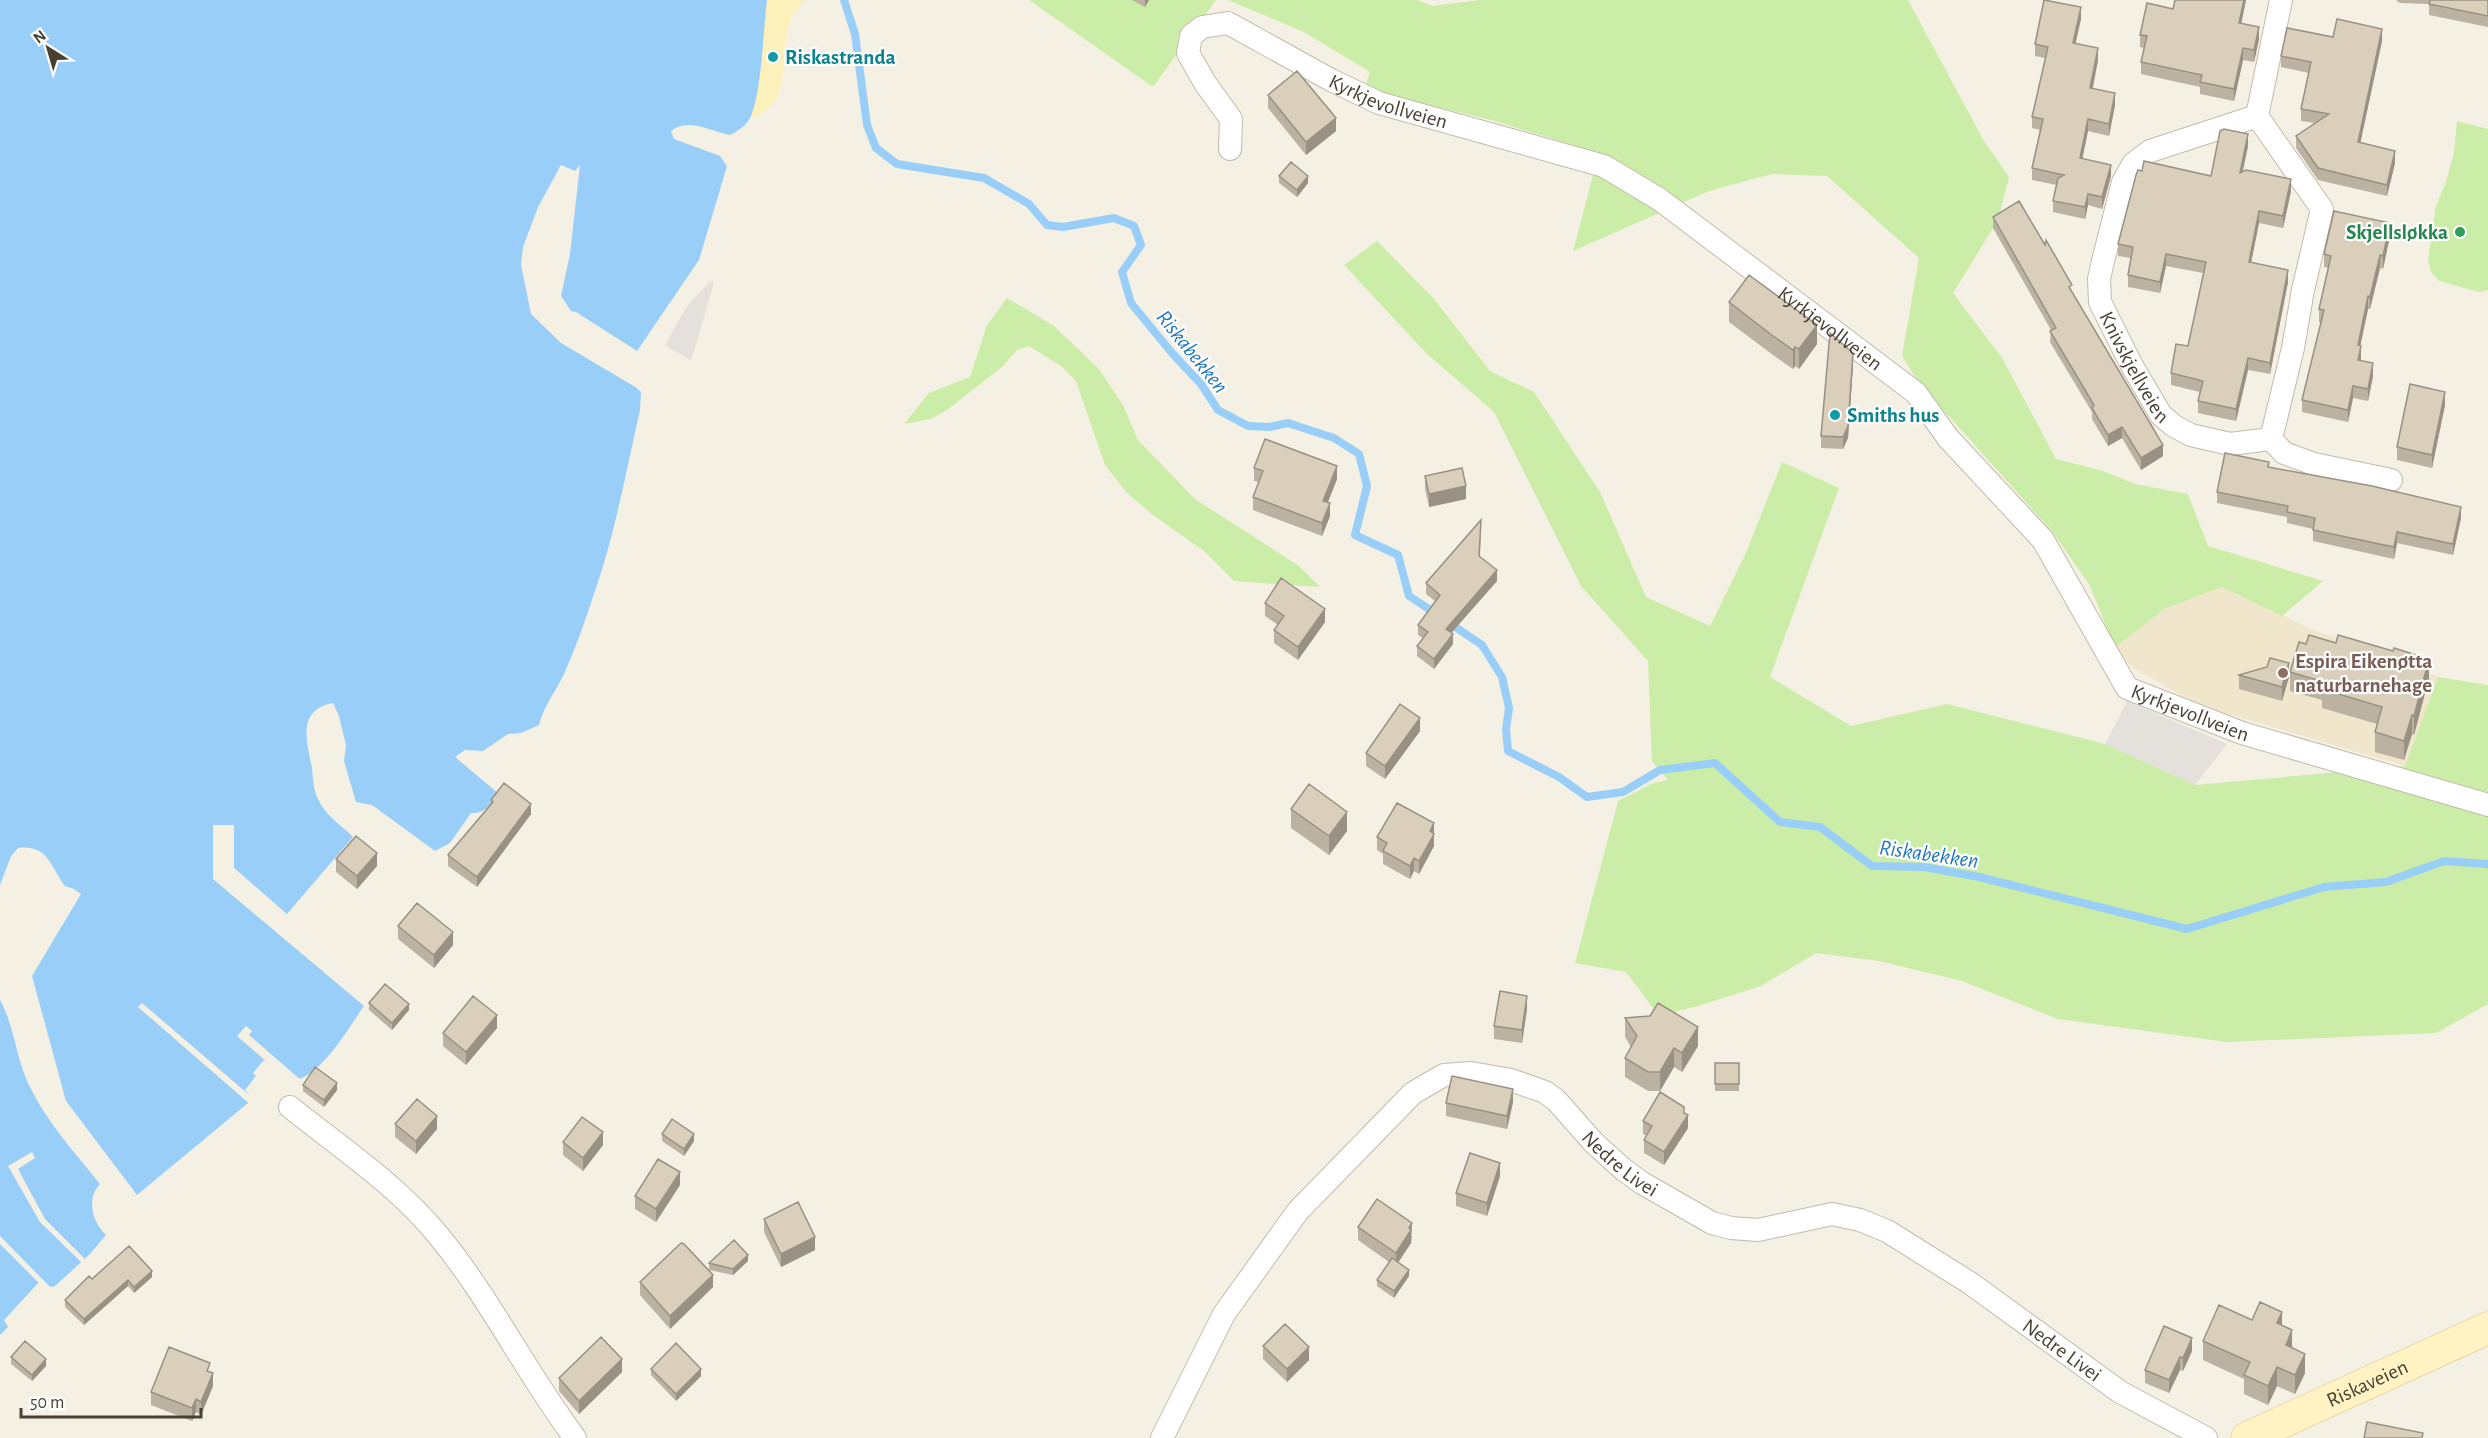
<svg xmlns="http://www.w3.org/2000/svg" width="2488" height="1438" font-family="'Alegreya Sans',sans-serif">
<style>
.education{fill:#efe6cc}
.green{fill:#cceda8}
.sand{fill:#fdf1bb}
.parking{fill:#e4e1dd}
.water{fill:#99cef8}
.pier{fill:#f4f0e4}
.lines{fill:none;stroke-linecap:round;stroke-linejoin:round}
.stream{stroke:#99cef8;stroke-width:8}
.street-casing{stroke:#c3bba9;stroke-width:24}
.secondary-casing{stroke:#d9c88e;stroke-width:33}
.street{stroke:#fff;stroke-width:22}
.secondary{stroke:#fff2c3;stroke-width:32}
.wall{fill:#bbb2a1}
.shaded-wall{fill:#999183}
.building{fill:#dacfbb;stroke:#999183;stroke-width:1.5}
.culture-dot{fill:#0f9aa8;stroke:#fff;stroke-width:2}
.leisure-dot{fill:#2e9e5b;stroke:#fff;stroke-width:2}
.education-dot{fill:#8d6e63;stroke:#fff;stroke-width:2}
.labels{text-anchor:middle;stroke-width:4.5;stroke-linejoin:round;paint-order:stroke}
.culture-label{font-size:21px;font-weight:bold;fill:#0d838f;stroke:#fff;text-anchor:start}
.street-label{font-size:21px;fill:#474033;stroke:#fff}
.leisure-label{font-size:21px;font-weight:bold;fill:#27864d;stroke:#fff;text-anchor:end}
.education-label{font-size:21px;font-weight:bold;fill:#785e54;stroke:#fff;text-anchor:start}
.water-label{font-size:22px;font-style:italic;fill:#2177be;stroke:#fff}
</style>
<rect width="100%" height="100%" fill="#f4f0e4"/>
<path class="education" d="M2222,587L2309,628L2438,677L2405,766L2201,706L2133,668L2115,648L2164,609Z"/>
<path class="green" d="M1029,0H1216L1153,87Z
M1228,0H1417L1432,6L1480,0H1908L1984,141L2009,177L1998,220L1953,293L2002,358L2056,459L2103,471L2135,484L2188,494L2208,546L2323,581L2282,616L2222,587L2164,609L2115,648L2090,586L2052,531L1918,382L1902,356L1919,258L1827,176L1772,174L1709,191L1573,251L1599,153L1491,120L1364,89L1370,72L1304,32Z
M2457,121L2488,129V290L2479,292L2439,281L2431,272L2428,259L2436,206L2446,182L2454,152Z
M1377,241L1434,299L1490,371L1534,392L1600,492L1646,597L1710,626L1745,555L1782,462L1839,488L1770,677L1851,726L1947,704L2105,744L2196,785L2405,766L2438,677L2488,685V1004L2436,1033L2227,1042L2058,1019L1962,981L1879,961L1816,953L1761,986L1701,1005L1659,1016L1626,972L1575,963L1618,801L1651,784L1668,780L1652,761L1648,661L1581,586L1494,412L1426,353L1344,265Z
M1007,298L1054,326L1099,369L1123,405L1138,440L1195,499L1299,566L1320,587L1234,581L1204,551L1153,515L1126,492L1105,465L1076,381L1061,366L1029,346L1017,350L1002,367L947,410L931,419L904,424L929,393L970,377L987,325Z"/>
<path class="sand" d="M767,0H805C801,6 793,13 791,19C778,52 795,107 750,118L756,97Z"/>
<path class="parking" d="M710,281L714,283L691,361L665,345L687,306Z
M2127,701L2227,744L2195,785L2105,744Z"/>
<path class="water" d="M0,0H767C763,31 762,90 751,116C747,125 738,131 730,135C711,132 689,117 671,131L674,139L720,156L727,166L699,260L637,351L576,312L571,311L561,296L570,254L580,165L575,171L561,165L538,207L523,247L521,265L531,314L561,343L637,388L641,392L640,410C626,472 615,534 594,594C585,621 575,650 563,676C555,692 543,708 539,725L521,733L508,734L483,751L465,750L455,757L499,794C492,804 485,814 471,813L450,843L435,851L372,805L356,802L344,761L346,745L339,716L333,703C296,710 307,742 312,768C313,778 313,789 318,799C325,815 341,825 353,837L287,914L234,868V825H213V879L364,1006C349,1027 321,1077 294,1080L264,1060L253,1073L256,1076L245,1090L252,1098L248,1103L137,1195L66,1101L32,976L81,894L74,889L65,886C50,866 48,844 18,848L11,856L0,885Z
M0,1000C14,1025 16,1057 28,1083C47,1123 73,1150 100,1184C86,1198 92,1222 106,1235L89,1255L55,1286L51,1287L40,1281L4,1320L8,1327L0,1335Z"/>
<path class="pier" d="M142,1003L254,1099L251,1105L138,1007Z
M246,1026L252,1031L249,1035L302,1081L301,1083L290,1082L237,1036Z
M32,1152L35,1158L18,1169L45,1219L87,1261L83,1264L40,1222L8,1166Z
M0,1234V1236L53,1290L41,1285L0,1244Z"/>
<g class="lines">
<path class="stream" d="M844,0L855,34L867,125L876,148L897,164L984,178L1029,204L1047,225L1063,227L1114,218L1134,226L1141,245L1122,272L1131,303L1172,353L1201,384L1218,410L1248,426L1269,427L1288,423L1334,438L1359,454L1367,486L1355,535L1398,555L1409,596L1438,615
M1448,622L1482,645L1502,677L1509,708L1506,729L1508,751L1559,777L1587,797L1623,792L1660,770L1715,763L1780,822L1820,827L1872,866L1924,867L1979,877L2187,929L2324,887L2386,882L2444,861L2488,864"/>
<g class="street-casing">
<g id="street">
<path d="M2281,0L2257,116L2322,209L2303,290L2293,348L2271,439L2284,453L2314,464L2391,480"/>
<path id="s1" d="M2257,116L2150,151L2133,164L2123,182L2103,261L2099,279L2100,302L2131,364L2161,415L2174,426L2191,435L2230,444L2271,439"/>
<path id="s2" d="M1230,149L1231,119L1205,83L1188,53L1191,36L1202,27L1228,23L1331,80L1379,103L1604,166L1659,199L1916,393L1948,438L2043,540L2127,688L2242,733L2488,805"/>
<path d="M290,1107C341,1148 396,1184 438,1235C490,1298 526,1373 575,1438"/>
<path id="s3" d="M1162,1438L1224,1314L1298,1211L1413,1093L1444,1075L1471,1073L1511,1080L1545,1092L1556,1100L1594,1143L1624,1170L1642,1183L1712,1223L1731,1228L1758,1230L1832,1214L1860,1220L1887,1231L1970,1283L2120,1392L2206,1438"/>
</g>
</g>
<g class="secondary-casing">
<g id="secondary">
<path id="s4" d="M2247,1438L2488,1328"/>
</g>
</g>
<use href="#street" class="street"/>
<use href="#secondary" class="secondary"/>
</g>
<path class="wall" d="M1132,0H1149L1145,7Z
M2175,0H2246L2241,23L2259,39L2254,62L2243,60L2234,101L2200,94V87L2141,74V62L2144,48L2140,47V35L2173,9Z
M2396,0H2488V27L2429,15V4L2400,3Z
M2081,19L2075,43L2098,60L2093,88L2115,105L2109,136L2088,131L2082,159L2111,176L2102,209L2088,205L2085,219L2053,212V201L2057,185L2032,180V168L2040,130L2032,128V117L2045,58L2035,56V44Z
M2333,37L2382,41L2360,143L2395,163L2387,196L2318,180L2296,148V136L2315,123L2301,121V109L2309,73L2281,67V56Z
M1268,95L1336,131L1306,155L1268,108Z
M2248,146L2242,172L2291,191L2283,228L2259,223L2251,262L2288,282L2270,374L2248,370L2236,421L2198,413V401L2200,392L2171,385V373L2188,346L2203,273L2166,266L2160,293L2128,287V275L2131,258L2118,256V244L2142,171L2211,176Z
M1279,176L1308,183L1297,197L1279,183Z
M1993,217L2072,293L2163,456L2141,470L2122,438L2108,446L2092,419V412L2050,342L2051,330L1993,228Z
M2390,236L2383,269L2380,268L2370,309H2368L2360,345L2361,361L2373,376L2368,401L2353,398L2348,422L2302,412V400L2321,322H2319V309L2328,268L2324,267V254Z
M1729,302L1817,344L1799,369L1795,366L1793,369L1773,355L1729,322Z
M1853,365L1848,438L1843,449L1821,448V436Z
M2445,405L2432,468L2397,460V447Z
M2269,467L2461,518L2453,555L2397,543L2394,559L2313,541V529L2287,523V517L2217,503V492Z
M1254,468L1337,479L1328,502L1330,516L1322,536L1253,510V497L1259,482L1254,481Z
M1425,476L1466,499L1429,507L1425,489Z
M1481,530L1480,556L1497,581L1451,633L1453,644L1434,669L1417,656V646L1423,638L1418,635V625L1435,601L1426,594V583Z
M1265,603L1325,622L1298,660L1274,643V630L1278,625L1265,616Z
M2290,672L2429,678L2414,735L2412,734L2404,760L2375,752V732L2377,724L2322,708V700L2290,691Z
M2239,675L2289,677L2282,701L2239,689Z
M1420,731L1385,779L1366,766V753Z
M491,800L531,814L477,887L448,866V855L491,804Z
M1291,809L1347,831L1329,855L1291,828Z
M1434,833V846L1419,874L1414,871L1410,879L1383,864V854L1377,850V837Z
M336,859L377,866L357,889L336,872Z
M398,926L453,945L434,968L398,939Z
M369,1003L409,1010L392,1030L369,1010Z
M1527,1009L1522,1043L1494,1039V1026Z
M1625,1018L1698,1046L1682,1072L1674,1067L1660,1091H1648L1625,1077V1058L1631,1047L1625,1037Z
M497,1028L466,1065L443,1046V1033Z
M1715,1063H1739V1091H1715Z
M303,1085L337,1090L324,1107L303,1091Z
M1513,1102L1507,1129L1446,1116V1103Z
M1684,1113L1688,1128L1664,1165L1644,1153V1140L1647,1136L1643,1134V1121Z
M395,1124L437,1129L416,1154L395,1137Z
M662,1134L694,1141L684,1156L662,1141Z
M563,1142L603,1145L583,1171L563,1155Z
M1500,1176L1487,1216L1456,1206V1193Z
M680,1185L656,1222L635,1209V1196Z
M764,1219L815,1250L781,1267L764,1232Z
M1358,1227L1412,1236L1411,1243L1398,1262L1409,1276L1394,1298L1377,1286V1280L1389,1262L1358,1240Z
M748,1261L733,1275L709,1270V1263Z
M152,1277L134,1293L128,1286L84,1325L65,1307V1300L92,1279Z
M640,1282L713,1287L670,1329L640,1295Z
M2252,1320L2282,1325L2305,1373L2295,1394L2277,1386L2268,1405L2244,1394V1379L2203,1360V1341Z
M1263,1346L1309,1360L1287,1382L1263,1359Z
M2192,1351L2183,1371L2180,1370L2169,1393L2145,1383V1370Z
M11,1357L46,1366L32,1381L11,1364Z
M651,1369L701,1376L676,1401L651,1375Z
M210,1372L213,1386L201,1415L196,1412L192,1421L151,1405V1392Z
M622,1372L579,1414L559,1391V1378Z"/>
<path class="shaded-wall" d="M1145,0H1149L1145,7Z
M2244,0H2246L2239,35V23Z
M2081,7V19L2073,55V43Z
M2259,27V39L2254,62V50Z
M2382,29V41L2358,154V142Z
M2098,48V60L2090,100V88Z
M2243,48V60L2234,101V89Z
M2115,93V105L2109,136V124Z
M1336,118V131L1306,155V142Z
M2088,119V131L2080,170V158Z
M2248,134V146L2240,185V173Z
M2395,151V163L2387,196V185Z
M2111,165V176L2102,209V197Z
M1308,176V183L1297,197V190Z
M2291,179V191L2283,228V216Z
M2088,194V205L2085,219V207Z
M2259,211V223L2249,273V262Z
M2390,223V236L2383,269V256Z
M2166,254V266L2160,293V282Z
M2380,255V268L2370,309V297Z
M2288,270V282L2270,374V363Z
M2368,296V309L2358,357V345Z
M1817,325V344L1799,369V349Z
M2361,346V358L2358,373V360Z
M1795,347V366L1793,369V350Z
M1853,353V365L1848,438L1843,449V437Z
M2248,358V370L2236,421V409Z
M2373,363V376L2368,401V389Z
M2353,386V398L2348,422V410Z
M2445,392V405L2432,468V455Z
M2122,427V438L2108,446V435Z
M2163,445V456L2141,470V458Z
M1337,466V479L1323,514V501Z
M1466,486V499L1429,507V494Z
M1330,503V516L1322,536V523Z
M2461,507V518L2453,555V544Z
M2397,532V543L2394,559V547Z
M1497,570V581L1446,639V629Z
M1325,609V622L1298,660V647Z
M1453,634V644L1434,669V659Z
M2429,659V678L2414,735V716Z
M2289,663V677L2282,701V687Z
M2412,715V734L2404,760V741Z
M1420,718V731L1385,779V766Z
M531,804V814L477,887V877Z
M1347,812V831L1329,855V836Z
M1434,823V846L1419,874V861L1430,831Z
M377,853V866L357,889V876Z
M1414,858V871L1410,879V866Z
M453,932V945L434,968V955Z
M1527,996V1009L1522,1043V1030Z
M409,1004V1010L392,1030V1023Z
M497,1015V1028L466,1065V1052Z
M1698,1027V1046L1682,1072V1053Z
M1674,1048V1067L1660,1091V1072Z
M337,1083V1090L324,1107V1100Z
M1513,1089V1102L1507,1129V1116Z
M1688,1115V1128L1664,1165V1152Z
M437,1116V1129L416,1154V1141Z
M603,1132V1145L583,1171V1158Z
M694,1134V1141L684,1156V1149Z
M1500,1163V1176L1487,1216V1203Z
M680,1172V1185L656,1222V1209Z
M1412,1223L1411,1243L1396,1266V1253Z
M815,1237V1250L781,1267V1254Z
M748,1255V1261L733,1275V1269Z
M1409,1270V1276L1394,1298V1291Z
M152,1271V1277L134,1293V1287Z
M713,1275V1287L670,1329V1316Z
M128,1280V1286L84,1325V1319Z
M2282,1312V1331L2277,1323Z
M2292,1330V1349L2286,1345Z
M2192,1338V1351L2183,1371V1358Z
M1309,1347V1360L1287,1382V1369Z
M2305,1354V1373L2295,1394V1375Z
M2180,1357V1370L2169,1393V1380Z
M46,1359V1366L32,1381V1375Z
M622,1359V1372L579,1414V1401Z
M2277,1367V1386L2268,1405V1386Z
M701,1369V1376L676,1401V1394Z
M213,1373V1386L201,1415V1402Z
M196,1399V1412L192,1421V1408Z"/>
<path class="building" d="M2044,0L2081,7L2073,43L2098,48L2090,88L2115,93L2109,124L2088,119L2080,158L2111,165L2102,197L2088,194L2085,207L2053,201L2058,178L2064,175L2032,168L2043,119L2032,117L2048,47L2035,44Z
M2175,0H2244L2239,23L2259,27L2254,50L2243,48L2234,89L2200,82L2202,75L2141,62L2147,36L2140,35L2147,3L2173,9Z
M2430,0H2488V16L2429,4Z
M2337,19L2382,29L2358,142L2395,151L2387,185L2318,168L2296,136L2329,114L2301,109L2311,62L2281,56L2287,28L2333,37Z
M1297,71L1336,118L1306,142L1268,95Z
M2224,129L2248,134L2240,173L2246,170L2291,179L2283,216L2259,211L2249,262L2288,270L2270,363L2248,358L2236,409L2198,401L2203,381L2171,373L2176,344L2188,346L2206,262L2166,254L2160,282L2128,275L2133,247L2118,244L2136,175L2138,170L2142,171L2144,161L2211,176L2220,131Z
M1291,162L1308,176L1297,190L1279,176Z
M2019,201L2045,245L2046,240L2072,285L2069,287L2163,445L2141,458L2122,427L2108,435L2092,408L2094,405L2050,331L2056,328L1993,217Z
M2334,211L2390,223L2383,256L2380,255L2370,297L2368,296L2358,345L2361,346L2358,360L2373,363L2368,389L2353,386L2348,410L2302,400L2324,310L2319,309L2331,256L2324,254Z
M1749,275L1817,325L1799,349L1795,347L1793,350L1773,336L1729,302Z
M1830,333L1853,353L1848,426L1843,437L1821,436Z
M2410,384L2445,392L2432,455L2397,447Z
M1265,439L1337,466L1323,501L1330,503L1322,523L1253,497L1263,471L1254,468Z
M2225,453L2269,462L2268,467L2372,486L2461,507L2453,544L2397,532L2394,547L2313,530L2315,518L2287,512L2288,506L2217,492Z
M1462,468L1466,486L1429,494L1425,476Z
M1481,520L1479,556L1497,570L1446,629L1453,634L1434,659L1417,646L1428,632L1418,625L1440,595L1426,583Z
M1281,578L1325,609L1298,647L1274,630L1284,616L1265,603Z
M2309,635L2336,643L2338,635L2393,651L2394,648L2429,659L2414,716L2412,715L2404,741L2375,732L2382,707L2322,689L2324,682L2290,672L2299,642L2306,644Z
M2270,658L2289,663L2282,687L2239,675L2267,667Z
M1400,704L1420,718L1385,766L1366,753Z
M504,783L531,804L477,877L448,855L493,802L491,800Z
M1309,784L1347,812L1329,836L1291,809Z
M1397,803L1434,823L1430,831L1434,834L1419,861L1414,858L1410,866L1383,851L1387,843L1377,837Z
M356,836L377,853L357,876L336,859Z
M417,903L453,932L434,955L398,926Z
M385,984L409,1004L392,1023L369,1003Z
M1500,991L1527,996L1522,1030L1494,1026Z
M473,996L497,1015L466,1052L443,1033Z
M1658,1003L1698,1027L1682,1053L1674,1048L1660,1072H1648L1625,1058L1637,1036L1625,1018L1650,1016Z
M1715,1063H1739V1084H1715Z
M315,1067L337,1083L324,1100L303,1085Z
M1452,1076L1513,1089L1507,1116L1446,1103Z
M1660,1092L1684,1107V1113L1688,1115L1664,1152L1644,1140L1652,1126L1643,1121Z
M417,1099L437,1116L416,1141L395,1124Z
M582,1117L603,1132L583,1158L563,1142Z
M672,1119L694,1134L684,1149L662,1134Z
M1470,1153L1500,1163L1487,1203L1456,1193Z
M658,1159L680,1172L656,1209L635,1196Z
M1377,1199L1412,1223L1409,1228L1411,1230L1396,1253L1358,1227Z
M798,1202L815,1237L781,1254L764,1219Z
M734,1240L748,1255L733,1269L709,1263Z
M681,1243L684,1244L713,1275L670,1316L640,1282Z
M129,1246L152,1271L134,1287L128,1280L84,1319L65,1300L89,1276L92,1279Z
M1392,1258L1409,1270L1394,1291L1377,1280Z
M2260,1302L2282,1312L2277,1323L2292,1330L2286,1345L2305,1354L2295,1375L2277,1367L2268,1386L2244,1375L2250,1362L2203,1341L2219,1305L2252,1320Z
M1285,1324L1309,1347L1287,1369L1263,1346Z
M2164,1326L2192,1338L2183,1358L2180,1357L2169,1380L2145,1370Z
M601,1337L622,1359L579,1401L559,1378Z
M25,1341L46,1359L32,1375L11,1357Z
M676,1343L701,1369L676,1394L651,1369Z
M169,1347L210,1363L207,1371L213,1373L201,1402L196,1399L192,1408L151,1392Z
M2367,1422L2423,1433L2422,1438H2364Z"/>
<g class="culture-dot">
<circle cx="773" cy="57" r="6"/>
<circle cx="1835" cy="415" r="6"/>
</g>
<circle class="leisure-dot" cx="2460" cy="232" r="6"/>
<circle class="education-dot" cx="2283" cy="673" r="6"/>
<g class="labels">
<g class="culture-label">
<text x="785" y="64">Riskastranda</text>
<text x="1847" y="422">Smiths hus</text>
</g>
<g class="street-label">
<text dy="7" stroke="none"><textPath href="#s2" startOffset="346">Kyrkjevollveien</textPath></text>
<text dy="7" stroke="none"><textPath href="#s2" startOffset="850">Kyrkjevollveien</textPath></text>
<text dy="7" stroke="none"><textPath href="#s1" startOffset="351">Knivskjellveien</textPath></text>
<text dy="7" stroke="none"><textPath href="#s2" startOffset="1390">Kyrkjevollveien</textPath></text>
<text dy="7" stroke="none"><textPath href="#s3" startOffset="674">Nedre Livei</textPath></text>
<text dy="7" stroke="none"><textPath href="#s3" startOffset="1176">Nedre Livei</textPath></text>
<text dy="7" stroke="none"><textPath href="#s4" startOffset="132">Riskaveien</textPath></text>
</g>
<g class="leisure-label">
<text x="2448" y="239">Skjellsløkka</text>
</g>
<g class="education-label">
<text x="2295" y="668">Espira Eikenøtta<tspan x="2295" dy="24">naturbarnehage</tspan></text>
</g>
<g class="water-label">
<text transform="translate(1193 351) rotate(51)" y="8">Riskabekken</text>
<text transform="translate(1929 853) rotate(8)" y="8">Riskabekken</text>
</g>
</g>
<g transform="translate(48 48) rotate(323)" stroke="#ffffff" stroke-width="4.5" paint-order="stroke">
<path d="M0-4.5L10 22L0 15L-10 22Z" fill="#474033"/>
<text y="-9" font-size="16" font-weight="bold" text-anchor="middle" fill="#474033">N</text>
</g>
<path d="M21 1408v9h180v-9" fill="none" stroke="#474033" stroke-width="3"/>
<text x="30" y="1408" font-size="18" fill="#474033" stroke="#ffffff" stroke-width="4.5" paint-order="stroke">50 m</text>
</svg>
